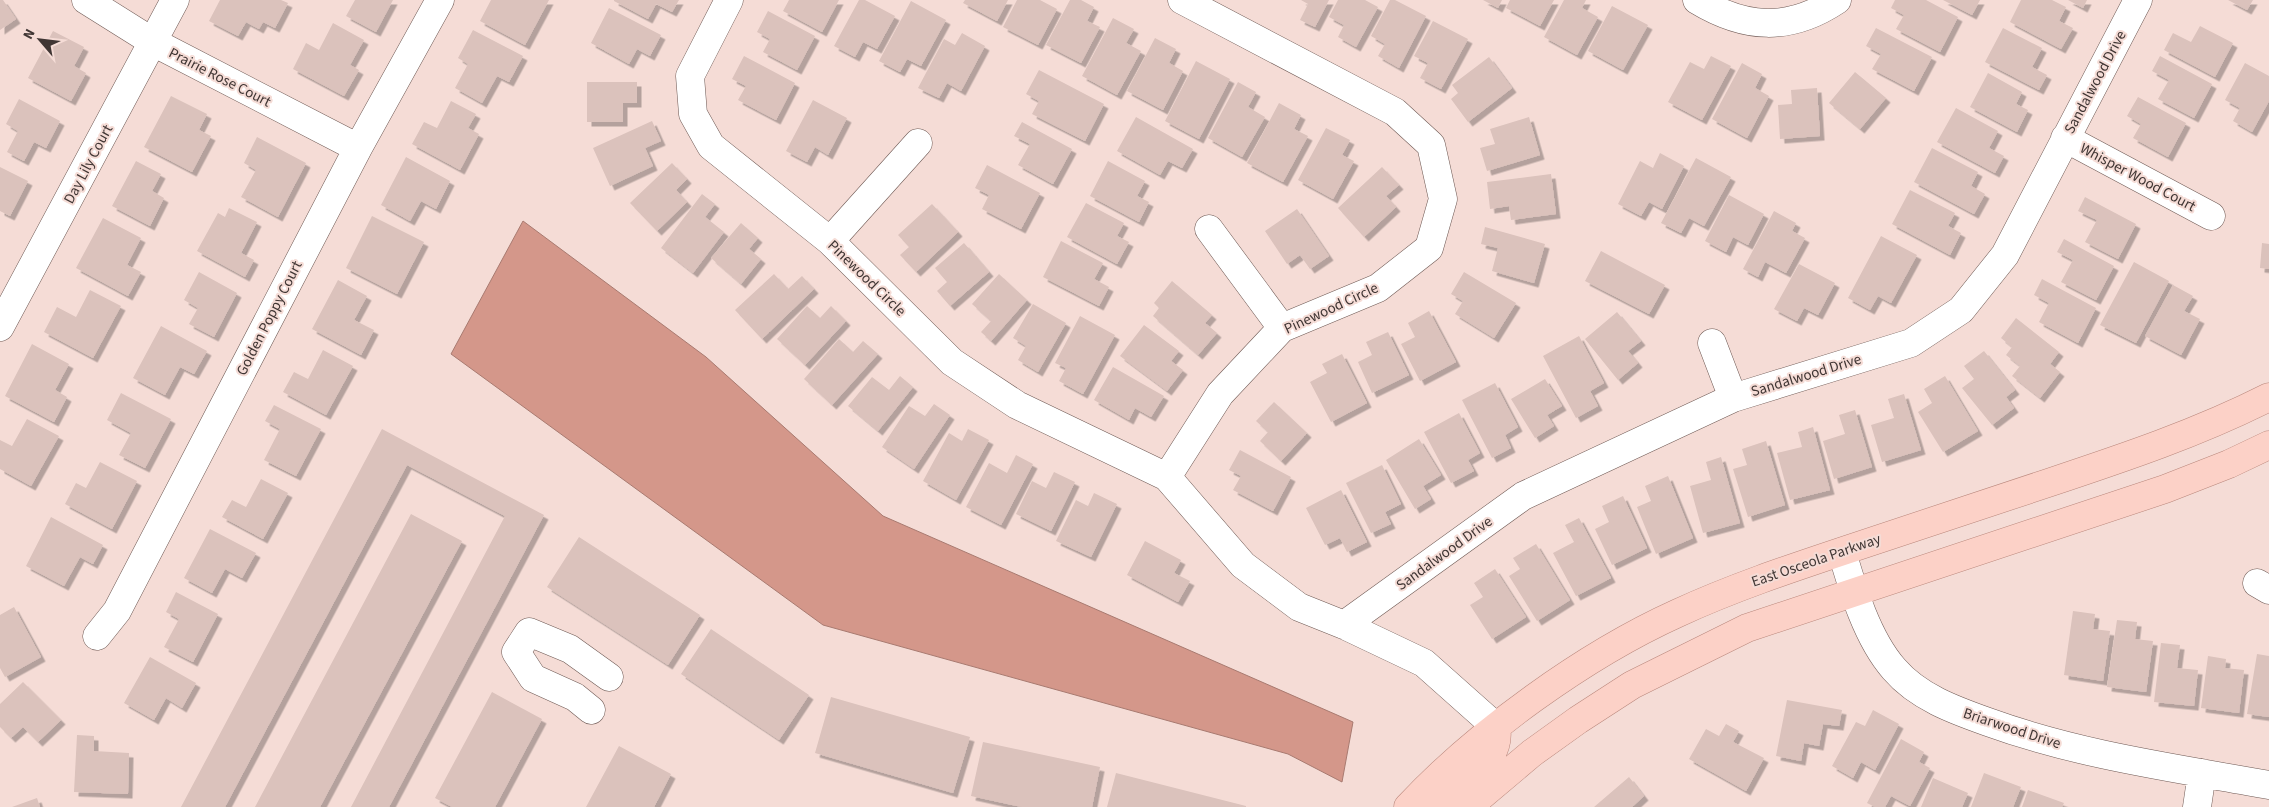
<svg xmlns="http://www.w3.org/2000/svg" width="2269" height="807" font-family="'Source Sans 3',sans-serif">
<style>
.water{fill:#d4978a;stroke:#a87a70}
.building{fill:#dbc2bc;filter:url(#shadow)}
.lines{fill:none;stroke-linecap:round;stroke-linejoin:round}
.minor-casing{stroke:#6f5a55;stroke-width:29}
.major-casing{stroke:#b9877c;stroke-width:29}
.minor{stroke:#fff;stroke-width:28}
.major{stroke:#fcd1c7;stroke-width:28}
.labels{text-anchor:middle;stroke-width:4;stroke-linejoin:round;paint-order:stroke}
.street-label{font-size:15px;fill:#403634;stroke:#f5dcd6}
</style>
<defs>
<filter id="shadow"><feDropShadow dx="4.5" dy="4.5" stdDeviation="0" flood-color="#0004"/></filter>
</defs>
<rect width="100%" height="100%" fill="#f5dcd6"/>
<path class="water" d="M523,221L706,357L883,516L1353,722L1342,782L1288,754L823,625L451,354Z"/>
<path class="building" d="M0,0H3L16,19L0,30Z
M220,0H281L288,3L275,28L263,22L259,29L246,22L238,36L209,21Z
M355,0H393L376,32L346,16Z
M491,0H549L525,45L480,21Z
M614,0H679L672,12L656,4L648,19L614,1Z
M789,0H839L822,32L783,11Z
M859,0H865L895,16L877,49L863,42L855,57L834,46Z
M965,0H1008L997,21L963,3Z
M1017,0H1040L1057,9L1038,45L1003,27Z
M1070,0H1081L1094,7L1087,21L1100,27L1081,63L1046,45Z
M1301,0H1329L1315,27L1300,20L1308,4Z
M1338,0H1365L1378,7L1356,47L1338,37L1344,25L1329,17Z
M1390,0H1395L1426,16L1399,68L1378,56L1385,44L1371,36Z
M1483,0H1502L1498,8Z
M1510,0H1554L1540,26L1506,8Z
M1564,0H1586L1582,8L1598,17L1577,55L1544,37Z
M1895,0H1926L1958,17L1940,52L1896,29L1904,15L1891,8Z
M1943,0H1980L1972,15Z
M2021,0H2052L2066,7L2059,21L2073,28L2061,49L2010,22Z
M2068,0H2087L2083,8Z
M2228,0H2253L2247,10Z
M911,1L946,20L921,66L907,59L900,72L879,61Z
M1612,6L1648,25L1623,70L1588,51Z
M609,8L661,35L650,56L637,49L629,64L591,43Z
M768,11L815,36L797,70L763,52L770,39L757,32Z
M1113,18L1134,29L1126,43L1141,51L1117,95L1082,76Z
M1433,21L1468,39L1441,89L1420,78L1428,63L1414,56Z
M333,23L364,40L350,65L359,70L344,96L293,69L306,43L319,50Z
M2200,26L2233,43L2215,77L2164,50L2173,33L2191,42Z
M1876,28L1932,57L1914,91L1872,69L1881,54L1866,46Z
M2003,28L2042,48L2032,67L2047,75L2039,90L1985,62Z
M473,30L523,56L509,82L497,76L482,103L455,88L468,64L458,58Z
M53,31L84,47L74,66L86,73L71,101L28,78Z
M962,33L985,46L961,91L947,83L939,98L918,88L944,39L955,45Z
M1155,38L1176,49L1169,63L1183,71L1163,110L1127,91Z
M744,56L795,83L776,120L738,100L746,86L732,79Z
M1711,56L1731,66L1702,120L1668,102L1690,62L1704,69Z
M2160,56L2212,84L2194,118L2158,99L2169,80L2152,71Z
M1489,57L1512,88L1468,122L1451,99L1458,93L1452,85Z
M1196,61L1230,79L1199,139L1165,121Z
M1742,63L1762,74L1755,88L1769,96L1747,138L1712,119Z
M2245,63L2269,76V101L2252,132L2233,121L2240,108L2225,100Z
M1039,70L1104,104L1085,141L1032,114L1039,101L1026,94Z
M1855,72L1886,98L1860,129L1829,103Z
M1988,73L2022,92L2016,104L2028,110L2017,132L1970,107Z
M587,82H637V103H623V122H587Z
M1238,82L1256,92L1248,107L1265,117L1242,157L1208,138Z
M1817,88L1820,136L1780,139L1778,105L1792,104L1791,90Z
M171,96L207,114L199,130L211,136L192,172L144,147Z
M2138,97L2186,123L2168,157L2133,138L2141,124L2127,116Z
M19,99L60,121L46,148L34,142L24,161L7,152L18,131L6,124Z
M813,100L847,118L828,155L815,147L807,162L786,151Z
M451,101L476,114L468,128L479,134L460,170L412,144L424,122L437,128Z
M1279,103L1301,115L1294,129L1308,136L1283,182L1247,163Z
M1956,108L1998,131L1989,148L2004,156L1995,173L1937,142Z
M1136,117L1193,149L1182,168L1168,161L1160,175L1117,151Z
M1529,117L1540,155L1487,171L1480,148L1495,144L1490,129Z
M652,121L661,141L645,148L653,166L610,186L593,148Z
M1022,122L1072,149L1053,184L1018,165L1030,144L1014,136Z
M1326,128L1350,140L1342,155L1354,161L1333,199L1298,180Z
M257,137L306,163L278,217L241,197L256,170L244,163Z
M1932,148L1978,172L1971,186L1985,194L1974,214L1914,182Z
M1660,153L1684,166L1662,209L1649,202L1641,216L1618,204L1640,161L1653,168Z
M406,157L450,181L436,209L421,201L410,221L381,205Z
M1696,158L1731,177L1704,226L1689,218L1681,233L1661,223Z
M136,161L161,174L152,191L164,198L150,226L112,206Z
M1108,161L1145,181L1137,196L1149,202L1139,222L1090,196Z
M672,163L687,179L676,190L687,202L657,231L630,203Z
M987,165L1040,193L1021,229L982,209L989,195L975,188Z
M0,167L28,181L10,216L0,211Z
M1382,167L1399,185L1386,196L1396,207L1364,237L1338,208Z
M1551,174L1556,214L1511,220L1509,206L1490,209L1487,182Z
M1910,190L1955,213L1948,226L1961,233L1950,255L1892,224Z
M702,194L715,204L705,217L724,232L693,273L661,248Z
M1729,195L1764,214L1748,245L1733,237L1726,252L1705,241Z
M2085,197L2136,224L2118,259L2085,242L2097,220L2078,211Z
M1086,203L1124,223L1117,236L1129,242L1117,264L1067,237Z
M932,204L958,232L916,272L900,255L909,247L898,235Z
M229,208L257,222L241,253L254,260L245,277L197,251L218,213L225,217Z
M1297,209L1329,256L1310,269L1300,255L1287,264L1265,231Z
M1774,211L1796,223L1792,231L1805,238L1786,273L1765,262L1758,277L1743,269Z
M372,216L424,242L397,294L346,268Z
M103,218L141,238L127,265L141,272L128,296L76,268Z
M741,223L758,238L749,249L761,259L741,284L711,258Z
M1485,227L1545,244L1534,283L1492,271L1498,248L1481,244Z
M1881,236L1917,255L1891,303L1878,296L1870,310L1848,298Z
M2064,239L2114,266L2096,300L2061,282L2073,260L2057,252Z
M1061,241L1103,263L1094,279L1109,287L1099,306L1043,277Z
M964,243L989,272L950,306L937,291L947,282L935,268Z
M2262,243L2269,244V269L2260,268Z
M1601,251L1665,285L1649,314L1585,281Z
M2134,262L2169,281L2136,343L2100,325Z
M1799,264L1835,283L1818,315L1804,308L1797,321L1774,309Z
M199,272L237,293L214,337L189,324L198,308L184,300Z
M1464,272L1516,303L1494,338L1455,314L1463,301L1451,294Z
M774,274L788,289L802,276L814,289L762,339L735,310Z
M999,274L1027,300L991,341L981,332L991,321L972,304Z
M2042,279L2096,308L2078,343L2039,322L2049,303L2034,295Z
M338,280L367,296L354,320L374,330L361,355L312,329Z
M1172,281L1212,315L1205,323L1217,333L1198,355L1153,316L1159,308L1154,303Z
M2173,285L2193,296L2184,311L2200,319L2181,355L2145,336Z
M90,290L121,306L93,358L44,332L57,307L76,317Z
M1033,304L1066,323L1038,372L1018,360L1026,346L1013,338Z
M807,306L820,318L831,306L846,321L805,365L777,339Z
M1429,311L1456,362L1420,381L1401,344L1415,337L1408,323Z
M1617,312L1641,341L1628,351L1638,363L1618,380L1585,339Z
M1080,316L1115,335L1083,394L1059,381L1066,368L1055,363Z
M2016,318L2059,352L2050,364L2060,372L2040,398L2012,376L2020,366L2006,355L2012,347L2001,338Z
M1144,325L1179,351L1171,361L1183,370L1167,391L1120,356Z
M161,326L207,351L194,374L180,367L165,395L133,378Z
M1388,332L1409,375L1372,393L1358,362L1372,355L1366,342Z
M1579,336L1604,383L1590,391L1598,406L1576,418L1543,356Z
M839,339L853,352L863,341L878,354L832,405L804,379Z
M32,344L69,364L55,390L67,397L54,422L5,396Z
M323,350L353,366L326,415L283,392L294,372L308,379Z
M1984,351L2015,390L2006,397L2014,408L1992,425L1962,388L1974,379L1964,366Z
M1342,354L1367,403L1331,422L1310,382L1327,373L1322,364Z
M1113,367L1164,396L1151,417L1135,408L1129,420L1094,400Z
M900,376L913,387L878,431L848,406L872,377L889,390Z
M1945,376L1978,431L1943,452L1918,412L1932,403L1924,389Z
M1545,379L1562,406L1547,415L1554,426L1535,438L1511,399Z
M1495,383L1518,427L1505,435L1511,448L1492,458L1462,400Z
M121,393L171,419L145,468L119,455L131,433L107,420Z
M1904,394L1921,450L1882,462L1871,425L1894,418L1888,399Z
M1274,402L1307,433L1281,461L1260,441L1268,432L1256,421Z
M934,404L950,415L914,469L882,447L909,406L925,416Z
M274,405L321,429L296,476L264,460L280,429L265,421Z
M1855,410L1872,467L1834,479L1823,441L1845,434L1839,415Z
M1459,413L1480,453L1468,460L1474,471L1451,483L1424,432Z
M27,419L59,436L31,486L0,469V440L12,446Z
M1813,427L1830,490L1790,500L1777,453L1802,447L1798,432Z
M382,429L544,515L389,807H351L505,516L407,465L225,807H181Z
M968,429L989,440L956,500L923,481L949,433L962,441Z
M1419,439L1441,475L1423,486L1431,499L1415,509L1386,460Z
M1766,441L1785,505L1748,517L1733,469L1747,465L1742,449Z
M1240,450L1291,477L1273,511L1233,490L1241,476L1229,470Z
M1016,455L1033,464L1001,525L966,507L989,463L1007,473Z
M1721,457L1740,523L1703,533L1690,486L1711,480L1706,462Z
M100,462L137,481L112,529L65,504L76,483L86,488Z
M1382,465L1401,504L1385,512L1391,524L1371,533L1346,483Z
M1054,472L1075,482L1051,531L1016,514L1032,481L1046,488Z
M1668,476L1693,538L1656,554L1637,507L1651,501L1645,486Z
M261,479L288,493L263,539L222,517L232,500L246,507Z
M1341,490L1367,542L1347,552L1340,538L1325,545L1306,508Z
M1094,493L1117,504L1091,557L1056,541L1076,500L1088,506Z
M1623,496L1647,548L1612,565L1595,529L1609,522L1602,506Z
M411,514L462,541L320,807H255Z
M51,517L103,545L93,564L80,557L64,586L26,566Z
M1579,518L1611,578L1576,596L1553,553L1574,542L1565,525Z
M210,529L256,553L242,578L225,569L212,593L184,578Z
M579,537L700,615L668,665L547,587Z
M1145,541L1181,560L1174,573L1190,581L1178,602L1127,575Z
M1536,544L1570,600L1537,621L1509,576L1520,569L1513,558Z
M1495,569L1526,617L1492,639L1470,605L1483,597L1474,583Z
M176,592L218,614L193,662L164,647L179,619L166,612Z
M14,607L41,657L5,677L0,668V615Z
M2073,611L2095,614L2093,629L2110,631L2103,681L2064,675Z
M2117,620L2137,622L2135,639L2153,641L2146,692L2107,687Z
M711,629L809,695L779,740L681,674Z
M2161,643L2180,645L2177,668L2198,670L2194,706L2154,702Z
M2257,654L2269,656V717L2247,714Z
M2208,656L2226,659L2225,668L2244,670L2239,713L2201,708Z
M150,657L196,683L182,708L166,698L154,720L124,703Z
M23,682L61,720L38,742L23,727L11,738L0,727V704Z
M492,692L542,719L495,807H452L435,798Z
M831,697L970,737L953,793L815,753Z
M1787,700L1842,710L1839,726L1823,724L1819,746L1804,743L1801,761L1776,756Z
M1873,710L1899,724L1875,770L1861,762L1853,778L1832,766L1856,722L1865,726Z
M1726,724L1739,731L1733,742L1764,758L1746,791L1689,759L1706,729L1719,736Z
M77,735L94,736V751L129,753L128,794L74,792Z
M1901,739L1924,752L1919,762L1930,768L1910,806L1891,796L1885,807H1875L1867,803Z
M983,742L1100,767L1092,807H1022L971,796Z
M619,746L671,774L654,807H586Z
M1116,773L1246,806V807H1107Z
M1984,773L2021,787L2013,807H1971Z
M1629,777L1644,796L1632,807H1594Z
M1933,778L1968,793L1962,807H1921Z
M2028,790L2064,803L2062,807H2022Z
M37,798L40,807H12Z"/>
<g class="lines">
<g class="minor-casing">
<path id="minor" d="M86,0L153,42L358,148
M729,0L690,76L693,114L711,146L830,241L952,362L1017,405L1167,477L1243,565L1299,607L1344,625L1424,663L1496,727
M1697,0C1745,29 1789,32 1837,0
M2065,138L2211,216
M1209,229L1282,328
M830,241L918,143
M0,327L175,0
M1712,343L1733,398
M1167,477L1220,394L1282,328L1378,288L1429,248L1443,199L1431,145L1395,112L1182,0
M1842,552C1853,590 1867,638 1894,669C1918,697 1954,710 1988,722C2079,755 2175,768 2269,785
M2257,583L2269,590
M1344,625L1523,496L1733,398L1911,343L1961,310L2005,255L2138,0
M97,636L117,611L358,148L440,0
M591,710L575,697L533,678L516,652L529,632L570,649L609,677
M2197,807L2202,773"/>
</g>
<g class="major-casing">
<path id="major" d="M1408,807C1477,733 1585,655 1678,613C1732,588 1789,569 1846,550C1913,528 1980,505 2048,483C2123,458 2198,433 2269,397
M1441,807C1462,786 1503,760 1496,727
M1468,807L1532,753L1578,720L1632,685L1747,628L2165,489L2229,464L2269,445"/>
</g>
<use href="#minor" class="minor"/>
<use href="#major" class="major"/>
</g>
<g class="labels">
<g class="street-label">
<text transform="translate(220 77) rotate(27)" y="5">Prairie Rose Court</text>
<text transform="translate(2095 82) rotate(-62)" y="5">Sandalwood Drive</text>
<text transform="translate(88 164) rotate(-62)" y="5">Day Lily Court</text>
<text transform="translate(2138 177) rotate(28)" y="5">Whisper Wood Court</text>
<text transform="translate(867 278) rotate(44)" y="5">Pinewood Circle</text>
<text transform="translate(1331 308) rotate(-25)" y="5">Pinewood Circle</text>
<text transform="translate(269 318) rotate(-63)" y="5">Golden Poppy Court</text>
<text transform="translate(1806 375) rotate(-17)" y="5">Sandalwood Drive</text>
<text transform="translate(1444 553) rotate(-36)" y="5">Sandalwood Drive</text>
<text transform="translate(1816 560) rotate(-19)" y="5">East Osceola Parkway</text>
<text transform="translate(2012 728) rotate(18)" y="5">Briarwood Drive</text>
</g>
</g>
<g transform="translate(40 40) rotate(298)" stroke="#f5dcd6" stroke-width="4" paint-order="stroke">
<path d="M0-4L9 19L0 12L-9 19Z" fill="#403634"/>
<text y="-8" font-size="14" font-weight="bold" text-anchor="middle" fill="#403634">N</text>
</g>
</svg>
